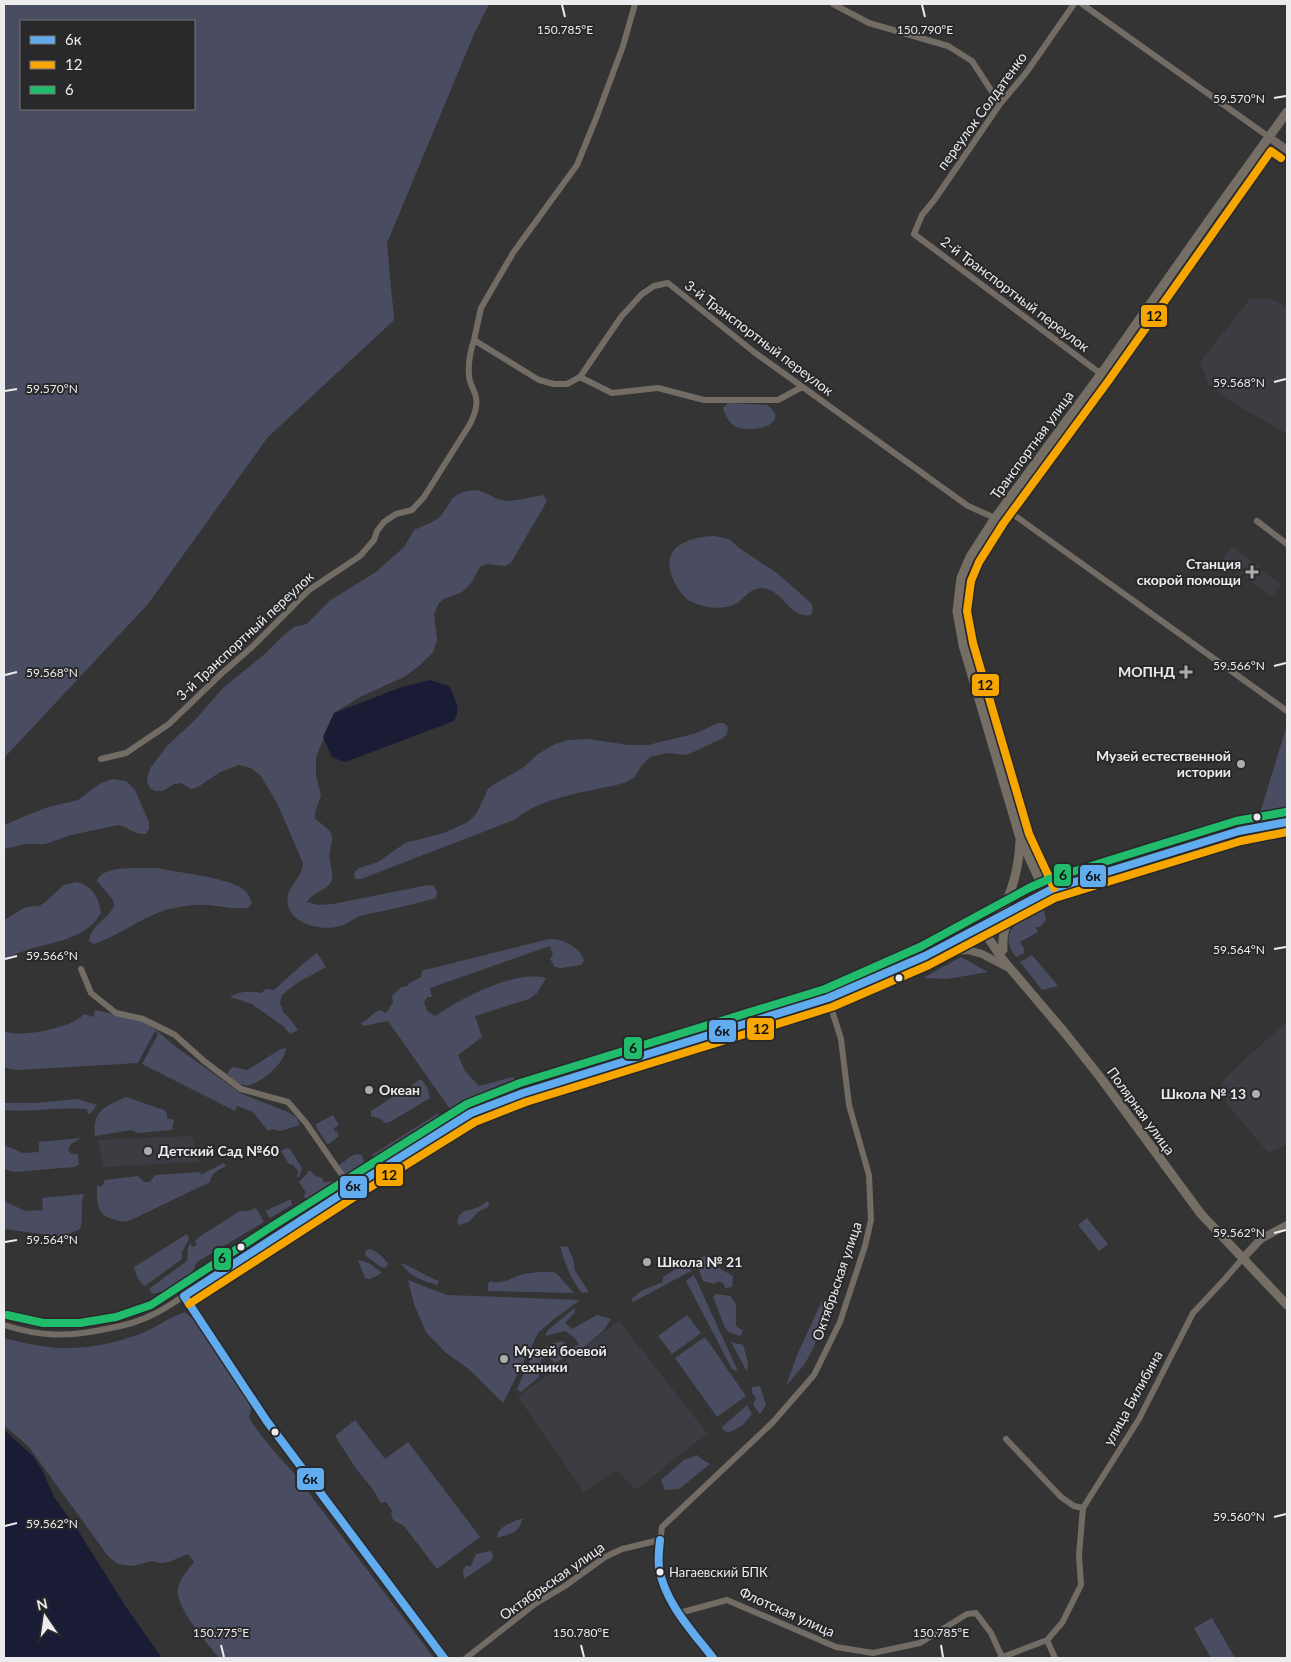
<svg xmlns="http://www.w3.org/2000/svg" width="1291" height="1662" font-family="Lato,sans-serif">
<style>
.built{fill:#3c3d43}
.green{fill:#4a4d61;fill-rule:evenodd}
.water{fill:#1a1b34}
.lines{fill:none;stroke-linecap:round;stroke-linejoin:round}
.minor{stroke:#736c64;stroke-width:6}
.tertiary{stroke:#736c64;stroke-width:8}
.secondary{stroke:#756e65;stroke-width:9}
.bus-1-casing{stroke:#29292b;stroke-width:11}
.bus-2-casing{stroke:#29292b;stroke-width:11}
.bus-3-casing{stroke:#29292b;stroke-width:11}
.bus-1{stroke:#60acee;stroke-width:8}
.bus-2{stroke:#f7a600;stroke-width:8}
.bus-3{stroke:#20bc6c;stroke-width:8}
.ticks{fill:none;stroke:#ececee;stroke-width:2}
.poi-dot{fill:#acacad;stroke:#29292b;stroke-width:2}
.bus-dot{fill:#ececee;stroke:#29292b;stroke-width:2}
.labels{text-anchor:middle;stroke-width:4;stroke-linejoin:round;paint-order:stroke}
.bus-label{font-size:13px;fill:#ececee;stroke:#29292b;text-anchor:start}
.street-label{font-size:14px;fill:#ececee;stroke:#29292b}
.poi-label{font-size:14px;font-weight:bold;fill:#ececee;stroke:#29292b;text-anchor:end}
.ticks-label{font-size:12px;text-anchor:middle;fill:#ececee;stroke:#29292b;stroke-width:4;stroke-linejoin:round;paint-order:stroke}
.line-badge{stroke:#29292b;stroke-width:2}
.pale-badge-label{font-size:14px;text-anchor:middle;font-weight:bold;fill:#111}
</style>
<rect width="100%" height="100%" fill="#343435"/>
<path class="built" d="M1250,299H1272L1287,307V434L1232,402L1208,384L1200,362Z
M1232,546L1281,585L1271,597L1223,558Z
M1287,1021V1145L1268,1152L1227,1104L1221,1085L1225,1078Z
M192,1136L199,1162L103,1167L98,1140Z
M619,1321L707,1433L636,1490L616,1470L584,1492L518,1397Z"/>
<path class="green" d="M4,4H489L474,34L387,243L394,320L268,437L148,604L4,758ZM21,21H194V109H21Z
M728,403L767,405C794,424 749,436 733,425C728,421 725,414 723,408Z
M475,490C484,491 490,496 498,499C508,504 531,497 543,495L547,501L511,563L505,566L486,564L480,567L471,583L462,592L444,599L439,603L434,614L437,640L433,652L419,666L404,677L360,697L334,713L316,757V776L321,795L315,813V819C320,823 327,827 330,832C335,839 330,847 329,855C329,864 335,873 331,882C325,892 312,892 307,902L319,905L333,904L428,885L434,886L437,892L436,898C412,905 388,910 364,915C354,917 346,926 336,927C319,930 292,924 288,905C284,887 303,879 303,863L277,803L261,776L251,768L239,765L220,772L198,787L191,789L181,783L174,784L163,791H155L150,788L147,782L148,775L151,767L168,745L196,719L223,688L266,653L284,635L294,627L307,624L329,601L376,572L404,547L414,530L434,521L441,516L452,499L457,495L463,492Z
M715,536L729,539L739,548L777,573L811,603L813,609L811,615C792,619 785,596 770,590C754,583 748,595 737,603C724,611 706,608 692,602C684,599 679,590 675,583C657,548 686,537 715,536Z
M718,723H724L728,727L727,734L723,738L687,755L668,753L650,757L641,766L635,777L624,783C587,792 544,796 514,820L361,879H355L354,873L359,868L378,862L405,843L444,833L468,822L477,813L488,789L493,785L524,767L538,754L555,744L568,740L588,739L628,745H648L694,734Z
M1287,725V810L1260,813Z
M113,779L126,781L135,790L149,822V829L146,834C134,835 129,827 118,825L71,835L45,844H26L4,849V825L45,808L78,800L101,783Z
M1268,832L1270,837L1226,849L1225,844Z
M1213,848L1214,853L1058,901L1056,895Z
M157,868C176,872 231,878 244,890C248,893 250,898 252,903L248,908C230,910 213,903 194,905C182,906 164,909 153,915C133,924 115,937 94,944L89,941C91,925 108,919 114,906L113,900L97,881C103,864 141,869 157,868Z
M77,882C92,886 99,897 101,913C86,939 56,941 30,949C21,952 12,955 4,959V920L26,907L39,906L44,903L64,885Z
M1044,910L1046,920L1040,927H1035L1038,932L1020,942L1024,948V953L1016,957C996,931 1020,918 1044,910Z
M549,939C562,938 582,948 584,961L581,965L561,968L555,967L550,959L553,955L550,946L430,988L432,997H428L424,1002L427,1011L435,1016C462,998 513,970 546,978L537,993L529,999L475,1016L482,1037L458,1055L465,1071L479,1086L513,1077L516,1084L468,1100L450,1109L388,1021L363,1026L361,1023C369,1020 373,1011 382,1010L384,1013L387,1012L393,1002L392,996L401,987L408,986V984L421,977L422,971L425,970Z
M317,953L326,967L297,983L282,995L280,1003L283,1012L291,1020L298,1030L290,1034L283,1026L252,1004L230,997C240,991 249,991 261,993L266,989L274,990L305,962Z
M1032,955L1058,986L1042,990L1020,962Z
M961,957L988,972L947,979L923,978Z
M95,1010L139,1020L150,1025L176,1047L242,1094L288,1112L296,1117L300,1125L280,1131L272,1129L268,1131L253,1112L237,1106L235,1111L142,1064L158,1034L155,1031L138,1063L18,1070L9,1069L4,1066V1025L5,1026L4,1031C18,1039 74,1027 84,1014L94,1017Z
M286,1048C286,1062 258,1088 244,1085C237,1084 232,1078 227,1074L230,1069L233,1067L247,1070L281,1049Z
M421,1079L427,1087L430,1098L390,1122L385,1123L381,1119L371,1116V1111Z
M126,1097L164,1110L167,1114V1118L174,1120L172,1130L138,1133L132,1130L95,1136C92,1110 106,1106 126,1097Z
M77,1099L97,1105L91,1113L88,1114L87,1109C59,1106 32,1113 4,1110V1103H35Z
M437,1114L445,1116L376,1160L372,1155Z
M333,1115L339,1125L334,1128V1131L337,1132L339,1136L329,1144H327L316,1127V1124Z
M81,1138L71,1144L68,1150L71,1154H78L79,1165L74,1167L14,1172L4,1169V1145L23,1153L39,1152V1142Z
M287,1148L290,1149L302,1168L299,1177H297L298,1171L293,1165L289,1164L281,1151Z
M356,1154L362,1155L365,1166L346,1177L339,1165C345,1162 349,1156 356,1154Z
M224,1163L226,1166C218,1170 211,1173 210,1182L131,1220C125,1222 122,1222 116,1220C96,1216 97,1203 97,1186H102L105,1180L138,1176L144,1182H150L155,1175L201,1172L200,1175Z
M308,1171H311L314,1175L322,1178L324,1182L335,1181L337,1185L312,1199L305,1198L303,1196L306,1193L299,1182L306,1175Z
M84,1194C79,1206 84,1218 80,1229L66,1235L57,1236L4,1229V1201L25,1211L43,1210L42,1198Z
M291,1199L292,1205L270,1218L265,1211Z
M487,1201L489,1203L488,1207L479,1211L469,1222L459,1225L457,1222C461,1209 465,1212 476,1208C480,1207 484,1204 487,1201Z
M256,1208L264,1222L197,1262C195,1264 195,1267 194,1269C186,1285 168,1290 153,1294L150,1291V1288L187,1261L188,1248L190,1243L192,1247L197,1245L195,1241L199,1237L240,1211H248Z
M1087,1218L1108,1244L1099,1251L1078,1225Z
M187,1234L189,1239L182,1252V1259L149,1283L144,1286L138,1279L134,1267Z
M560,1246L568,1247L573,1259L575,1271L589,1292L582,1293C570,1279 565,1263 560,1246Z
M371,1249L378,1253L388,1263L386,1268L381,1267L366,1256L365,1254L366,1250Z
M709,1254L719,1268L733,1276L732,1287L725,1288L724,1284L718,1281L714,1284L703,1281L696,1262L702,1257Z
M358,1260L369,1263L382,1273L370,1279L365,1278Z
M401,1263C414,1267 426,1277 439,1281L437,1285C423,1281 409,1276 401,1263Z
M689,1266L691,1271L633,1302L631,1299L643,1290L663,1282V1277L676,1269Z
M540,1272H553L557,1274L574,1293L488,1291V1284L490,1281C501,1285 512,1278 523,1274C528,1273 534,1273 540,1272Z
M694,1275L737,1369L736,1371L732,1369L686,1281Z
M408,1280L447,1295L580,1300L554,1319L538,1333L503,1403L470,1370L445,1352L426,1332L414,1304Z
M716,1294L730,1296L736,1304V1326L743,1331L740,1336L729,1332L725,1328L713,1297Z
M823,1299L833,1300L812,1351L804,1365L786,1386L797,1355Z
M575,1308V1312L565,1323L572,1329L597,1315L611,1319L603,1331L572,1357L567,1356L555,1363L548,1357L541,1360L539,1377L521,1392L517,1389C530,1362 530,1348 562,1341L571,1348L579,1345L575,1338L565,1331L545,1336L548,1330Z
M185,1312L194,1320L250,1404L251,1409L249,1418C262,1438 277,1455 293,1472L434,1658H219C208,1644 175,1607 178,1589C179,1579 188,1570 194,1562L188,1554L169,1562L161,1563L152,1561L133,1566L118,1564L108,1556L29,1447L4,1425V1338C54,1352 90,1352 140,1334C156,1328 169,1317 185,1312Z
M687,1315L701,1333L672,1354L658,1336Z
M705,1337L746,1396L717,1417L675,1358Z
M731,1342L743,1345L748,1362L747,1372Z
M760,1386L766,1405L760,1414L753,1405L756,1398L752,1393V1387Z
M747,1405L752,1414L743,1425L728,1433L721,1428Z
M355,1420L385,1459L408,1442L480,1537L437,1569L404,1526L393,1520L391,1513L393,1512L386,1502L381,1503L372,1488L357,1470L335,1436Z
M697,1455L700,1458L710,1464L679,1489L665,1490L661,1480L684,1460Z
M523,1518C517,1535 512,1533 497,1538C496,1527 513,1522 523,1518Z
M491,1551L493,1555L492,1560L464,1579L463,1570L466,1566H471L476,1554Z
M1212,1618L1235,1658H1211L1194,1628Z"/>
<path class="water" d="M430,680L449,686C455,699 462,709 454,721L348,761L344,762L332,757L323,737L334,713L402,687Z
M4,1430L33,1456L42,1470L54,1497L77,1529L126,1607L162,1658H4Z"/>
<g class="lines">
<path class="minor" d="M635,4L623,46L597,116L577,165L513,253L481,308L474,340L539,380L554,384H567L580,377L621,317L642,294L654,286L668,283L754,352L968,506L995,518
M833,4L869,23L948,46L972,61L1000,104
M1074,4L1026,73L1000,104L935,199L922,215L914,234L1101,374
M1082,4L1269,137
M580,377L612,393L658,388L704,400H778L802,387
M1003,507L1287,711
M1257,521L1287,544
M101,759L126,753L169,724L221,674L252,647L309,590L360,556L374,540L377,531L384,522L396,514L412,510L424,497L470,424C474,416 478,407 476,398C475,390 469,384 469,375C468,363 470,352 474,340
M81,969L91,993L116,1013L143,1019L175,1035L204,1061L241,1089L288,1102L306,1123L351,1188
M4,1325C41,1337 68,1337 106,1329C123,1326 139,1322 154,1314C165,1309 174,1302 184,1296
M1006,1439L1061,1497L1074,1506L1083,1508
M679,1613L727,1600L836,1647L873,1653L920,1643L967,1614L976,1613L991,1633L1002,1657
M1047,1640L1062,1623L1081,1585L1079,1555L1083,1508L1139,1419L1193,1313L1224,1280L1243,1258
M466,1658L535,1604L565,1586L605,1557L622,1549L660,1540
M713,1658C696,1636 663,1597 660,1569C658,1555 660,1541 662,1527L773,1422L814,1375L840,1322L865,1246L871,1220L869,1175L849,1105L841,1039L828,998
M1000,1658L1047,1640L1055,1658"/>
<path class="tertiary" d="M1269,137L1287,150
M937,951L968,950L982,954L1007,967
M1243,1258L1261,1239L1287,1225
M444,1658L266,1420L184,1296L351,1188L471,1113L523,1093L828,998L875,980L981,927"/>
<path class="secondary" d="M1287,822L1273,824L1239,831L1052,889L1025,903L981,927L1003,960L1065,1033L1100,1077L1201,1214L1287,1305
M1034,866C1045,878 1058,880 1074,879
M1045,892L1020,838L963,645L957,611L961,578L970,557L995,518L1101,374L1212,216L1287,112
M999,917C1012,893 1019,868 1020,841
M1003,950C1002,929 1006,923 1020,908"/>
<g class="bus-1-casing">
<path id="bus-1" d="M184,1296L351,1188L471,1113L523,1093L828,998L925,956L1052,889L1239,831L1287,822
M184,1296L266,1420L444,1658
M660,1540C659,1549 658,1558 659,1567C664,1602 693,1632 713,1658"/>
</g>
<g class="bus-2-casing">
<path id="bus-2" d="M1054,888L1029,834L973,643L967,611L971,581L979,562L1003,524L1109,380L1271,151L1281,158
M189,1304L356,1196L475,1122L526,1102L832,1007L929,965L1055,898L1241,841L1287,832"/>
</g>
<g class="bus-3-casing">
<path id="bus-3" d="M7,1315L43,1323H80L116,1317L151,1305L271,1227L467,1104L520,1083L825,989L920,947L1029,888L1049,879L1236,821L1286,812"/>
</g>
<use href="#bus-1" class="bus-1"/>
<use href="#bus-2" class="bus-2"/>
<use href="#bus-3" class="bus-3"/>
</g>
<path class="ticks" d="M562,5L565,17M922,5L925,17M1274,98L1286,96M1274,382L1286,379M5,391L17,389M1274,666L1286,663M5,675L17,672M1274,949L1286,947M5,959L17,956M1274,1233L1286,1230M5,1242L17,1240M1274,1517L1286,1514M5,1526L17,1523M221,1645L224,1657M581,1645L584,1657M941,1645L943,1657"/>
<g class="poi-dot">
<path d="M1249.5 564.5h5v5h5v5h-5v5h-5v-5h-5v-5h5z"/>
<path d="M1183.5 664.5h5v5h5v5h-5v5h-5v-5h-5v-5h5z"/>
<circle cx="1241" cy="764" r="5"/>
<circle cx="369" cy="1090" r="5"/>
<circle cx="1256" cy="1094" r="5"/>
<circle cx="148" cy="1151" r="5"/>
<circle cx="647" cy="1262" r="5"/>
<circle cx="504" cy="1359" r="5"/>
</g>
<g class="bus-dot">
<circle cx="1257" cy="817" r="4.5"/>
<circle cx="899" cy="978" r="4.5"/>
<circle cx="241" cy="1247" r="4.5"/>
<circle cx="275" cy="1432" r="4.5"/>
<circle cx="660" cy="1572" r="4.5"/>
</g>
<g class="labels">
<g class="bus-label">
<text x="669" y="1577">Нагаевский БПК</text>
</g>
<g class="street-label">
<text transform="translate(982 111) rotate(-54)" y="5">переулок Солдатенко</text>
<text transform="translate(1015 294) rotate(37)" y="5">2-й Транспортный переулок</text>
<text transform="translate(759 338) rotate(37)" y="5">3-й Транспортный переулок</text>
<text transform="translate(1032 445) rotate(-54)" y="5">Транспортная улица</text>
<text transform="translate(245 636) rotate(-43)" y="5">3-й Транспортный переулок</text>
<text transform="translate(1141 1111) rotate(54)" y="5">Полярная улица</text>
<text transform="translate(837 1281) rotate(-71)" y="5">Октябрьская улица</text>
<text transform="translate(1133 1398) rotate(-61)" y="5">улица Билибина</text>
<text transform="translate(552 1581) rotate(-35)" y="5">Октябрьская улица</text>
<text transform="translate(787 1612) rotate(24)" y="5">Флотская улица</text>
</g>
<g class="poi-label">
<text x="1241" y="569">Станция<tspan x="1241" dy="16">скорой помощи</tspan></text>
<text x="1175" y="677">МОПНД</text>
<text x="1231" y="761">Музей естественной<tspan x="1231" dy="16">истории</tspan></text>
<text x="379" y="1095" text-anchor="start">Океан</text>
<text x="1246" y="1099">Школа № 13</text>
<text x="158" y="1156" text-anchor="start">Детский Сад №60</text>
<text x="657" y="1267" text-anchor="start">Школа № 21</text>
<text x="514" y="1356" text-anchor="start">Музей боевой<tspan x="514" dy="16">техники</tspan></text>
</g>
</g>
<g class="ticks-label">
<text x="565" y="34">150.785°E</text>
<text x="925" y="34">150.790°E</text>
<text x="1239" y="103">59.570°N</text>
<text x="1239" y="387">59.568°N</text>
<text x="52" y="393">59.570°N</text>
<text x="1239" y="670">59.566°N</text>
<text x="52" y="677">59.568°N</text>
<text x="1239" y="954">59.564°N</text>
<text x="52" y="960">59.566°N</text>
<text x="1239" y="1237">59.562°N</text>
<text x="52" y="1244">59.564°N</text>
<text x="1239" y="1521">59.560°N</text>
<text x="52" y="1528">59.562°N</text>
<text x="221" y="1637">150.775°E</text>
<text x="581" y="1637">150.780°E</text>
<text x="941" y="1637">150.785°E</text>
</g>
<g class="line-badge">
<rect x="1140" y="304" width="28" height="24" rx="5" fill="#f7a600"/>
<rect x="971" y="673" width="29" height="24" rx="5" fill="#f7a600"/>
<rect x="1053" y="863" width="19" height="24" rx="5" fill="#20bc6c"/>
<rect x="1079" y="864" width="28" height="24" rx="5" fill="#60acee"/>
<rect x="746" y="1017" width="29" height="24" rx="5" fill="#f7a600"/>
<rect x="708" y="1019" width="29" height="24" rx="5" fill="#60acee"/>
<rect x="623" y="1036" width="20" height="24" rx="5" fill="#20bc6c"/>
<rect x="375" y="1163" width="29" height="24" rx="5" fill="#f7a600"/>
<rect x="339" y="1175" width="29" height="24" rx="5" fill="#60acee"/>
<rect x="213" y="1247" width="19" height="24" rx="5" fill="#20bc6c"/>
<rect x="296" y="1467" width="29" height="24" rx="5" fill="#60acee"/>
</g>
<g class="pale-badge-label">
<text x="1154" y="321">12</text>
<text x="985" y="690">12</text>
<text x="1063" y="880">6</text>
<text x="1093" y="881">6к</text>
<text x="761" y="1034">12</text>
<text x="722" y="1036">6к</text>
<text x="633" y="1053">6</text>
<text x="389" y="1180">12</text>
<text x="353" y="1191">6к</text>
<text x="222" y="1263">6</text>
<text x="310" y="1484">6к</text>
</g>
<rect width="1291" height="1662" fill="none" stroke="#ececee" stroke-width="10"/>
<rect x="20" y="20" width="175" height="90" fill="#29292b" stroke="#777779"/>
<rect x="30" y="36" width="25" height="8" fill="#60acee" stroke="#777779"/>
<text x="65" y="45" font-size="15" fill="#ececee">6к</text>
<rect x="30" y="61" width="25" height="8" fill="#f7a600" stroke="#777779"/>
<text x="65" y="70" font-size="15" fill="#ececee">12</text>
<rect x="30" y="86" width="25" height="8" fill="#20bc6c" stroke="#777779"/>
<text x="65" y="95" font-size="15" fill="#ececee">6</text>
<g transform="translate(45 1617) rotate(347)" stroke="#29292b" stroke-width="4" paint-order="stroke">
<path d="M0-4L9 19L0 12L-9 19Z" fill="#ececee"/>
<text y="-8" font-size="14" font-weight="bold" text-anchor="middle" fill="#ececee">N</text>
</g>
</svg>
